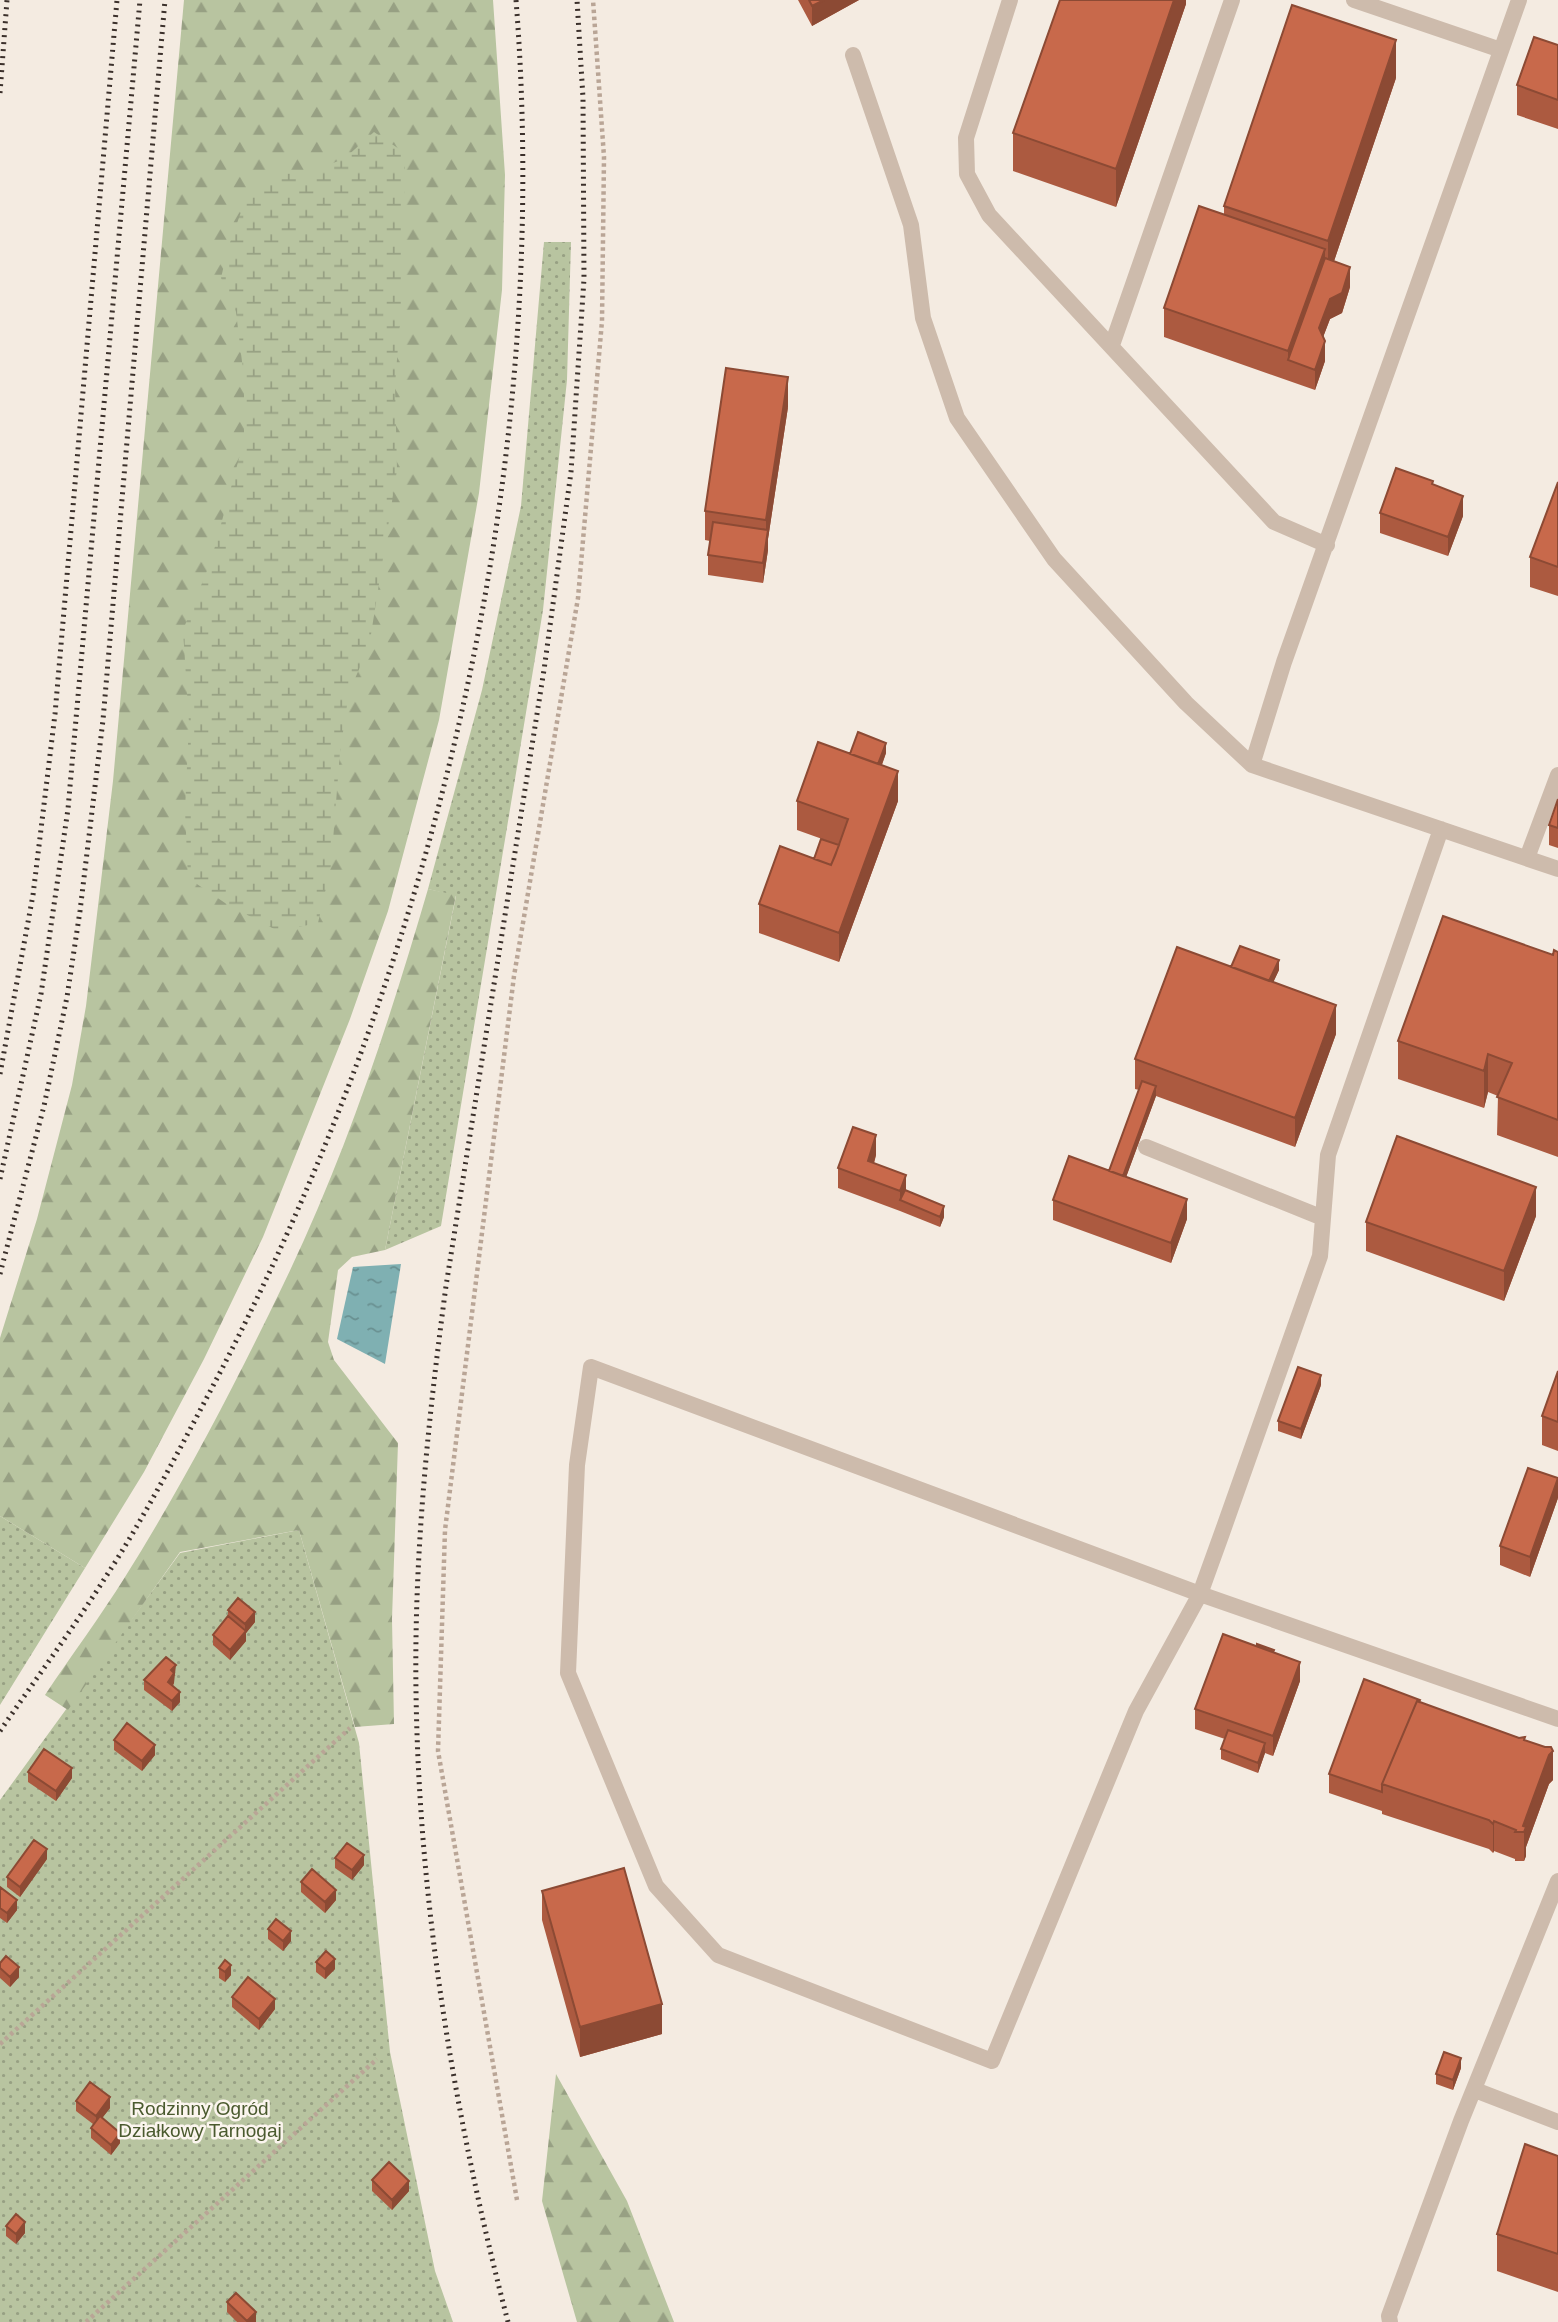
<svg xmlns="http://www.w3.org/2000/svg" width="1558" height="2322" font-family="Helvetica,sans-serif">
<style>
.grass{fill:url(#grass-dots)}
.forest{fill:url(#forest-firs)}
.wetland{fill:url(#wetland-marsh)}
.water{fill:url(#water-ripples)}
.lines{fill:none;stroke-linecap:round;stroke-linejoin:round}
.path{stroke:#b9a596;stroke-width:4.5;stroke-dasharray:3.5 3.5;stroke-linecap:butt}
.lane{stroke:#cdbbac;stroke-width:16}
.rail{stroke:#3b302b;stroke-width:5;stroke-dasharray:2 5;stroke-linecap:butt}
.wall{fill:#ac5a40}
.shaded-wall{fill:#8c4a34}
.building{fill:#c8694b;stroke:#8c4a34;stroke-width:2}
.labels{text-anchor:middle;stroke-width:5;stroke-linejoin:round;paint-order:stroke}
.park-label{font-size:19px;fill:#4a5a2e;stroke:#fbf5ee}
</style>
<defs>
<pattern id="grass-dots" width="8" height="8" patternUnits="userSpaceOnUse" patternTransform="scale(1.75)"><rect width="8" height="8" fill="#b8c4a0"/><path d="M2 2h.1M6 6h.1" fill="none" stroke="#97a083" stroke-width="1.8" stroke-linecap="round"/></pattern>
<pattern id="forest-firs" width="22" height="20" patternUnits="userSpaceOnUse" patternTransform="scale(1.75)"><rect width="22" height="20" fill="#b8c4a0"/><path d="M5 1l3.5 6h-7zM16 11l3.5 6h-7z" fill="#97a083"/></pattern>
<pattern id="wetland-marsh" width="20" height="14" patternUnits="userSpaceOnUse" patternTransform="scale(1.75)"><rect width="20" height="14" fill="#b8c4a0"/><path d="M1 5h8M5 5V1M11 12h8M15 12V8" fill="none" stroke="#97a083"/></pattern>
<pattern id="water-ripples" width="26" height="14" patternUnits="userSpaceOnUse" patternTransform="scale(1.75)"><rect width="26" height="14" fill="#7fb0b2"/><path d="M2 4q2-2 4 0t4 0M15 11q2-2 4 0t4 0" fill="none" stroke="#699091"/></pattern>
</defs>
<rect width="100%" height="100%" fill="#f4ebe1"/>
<path class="grass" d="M544,242H571L567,380L543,610L441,1226L385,1250L456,896L428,889L482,690L521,506Z
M0,1516L85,1568L0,1705Z
M299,1530L359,1743L390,2052L435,2271L453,2322H0V1800L180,1553Z"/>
<path class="forest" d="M184,0H493L505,175L502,290L479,493L439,720L388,911L350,1019L263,1237L204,1359L144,1472L85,1568L0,1516V1338L37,1219L72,1085L86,1006L113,781Z
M428,889L456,895L385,1250L352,1257L338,1270L328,1342L334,1360L398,1443L392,1619L394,1724L355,1727L299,1530L180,1552L68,1710L45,1695C71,1656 100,1617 125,1577C184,1483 236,1383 284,1283C345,1157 389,1023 428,889Z
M556,2074L627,2201L674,2322H577L542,2201Z"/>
<path class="wetland" d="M374,132L405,153L402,295L395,385L397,470L369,647L349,692L340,752L331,866L318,923L278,931L228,905L188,878L185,810L189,723L183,630L211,561L244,440V378L236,312L221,278L228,248L249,190L280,174L310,173L345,158Z"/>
<path class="water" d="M401,1264L385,1364L337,1339L353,1267Z"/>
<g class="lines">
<path class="path" d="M0,2044L350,1728
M517,2200L438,1751L445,1530L514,976L578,598L602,321L604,157L593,0
M86,2322L377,2059"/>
<path class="lane" d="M1010,0L966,138L967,174L989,215L1274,522L1327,545
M1354,0L1501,50
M1519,0L1284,662L1252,765L1558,869
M853,55L911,225L923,318L957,418L1054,559L1186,703L1252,765
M1112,345L1232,0
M1441,829L1328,1155L1320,1256L1222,1533L1200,1594L1136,1711L992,2061L718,1955L656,1886L568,1673L577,1465L591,1367L1200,1594L1558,1719
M1527,858L1558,775
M1146,1147L1323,1218
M1475,2090L1558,2122
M1390,2322L1389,2316L1461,2121L1558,1881"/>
<path class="rail" d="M0,93L7,0
M0,1074L33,895L55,714L117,0
M0,1179L41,994L68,809L140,0
M0,1274L44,1106L67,997L80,911L103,720L165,0
M0,1731C35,1680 72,1630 105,1578C142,1521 174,1460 205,1401C431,977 554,480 516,0
M508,2322C454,2115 419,1906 416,1691C414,1556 428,1420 446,1286L544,670L571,472L584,279L583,98L577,0"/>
</g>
<path class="wall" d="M798,0H859L812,26Z
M1186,0V4L1116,207L1013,171V133Z
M1558,45V129L1517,115V85Z
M1396,78L1334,261L1350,287L1342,313L1330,319L1323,337L1325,361L1315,390L1164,337V308L1224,215V206Z
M788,407L768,539V550L763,583L708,575V555L710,541L705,540V511Z
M1558,482V596L1530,587V557Z
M1433,484L1463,516L1448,556L1380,533V513Z
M886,753L882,765L898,801L839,962L759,933V904L814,859L839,845L797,830V801L850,754Z
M1558,799V848L1549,845V825Z
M1558,952V1157L1497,1135L1498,1096L1488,1092L1484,1108L1398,1079V1041Z
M1231,967L1279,970L1273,982L1336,1034L1295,1147L1156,1096L1126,1177L1187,1219L1171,1263L1053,1220V1200L1109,1171L1139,1090L1135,1089V1059Z
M876,1155L874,1164L906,1190L944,1217L940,1227L900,1211L838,1188V1168Z
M1536,1216L1504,1301L1366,1251V1222Z
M1558,1371V1451L1542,1445V1416Z
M1321,1385L1301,1439L1278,1431V1421Z
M1558,1498L1530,1577L1500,1565V1546Z
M228,1610L255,1622L246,1633V1641L230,1660L213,1645V1635L228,1617Z
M1274,1652L1300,1681L1273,1756L1265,1753L1258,1773L1221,1759V1749L1225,1739L1195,1729V1709Z
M176,1675L174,1676V1683L173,1686L180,1702L172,1711L144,1690V1680Z
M1420,1702L1525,1740L1553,1780L1549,1784L1526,1847V1856L1524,1861H1515V1859L1494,1851L1493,1853L1489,1849L1382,1814V1811L1329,1793V1774Z
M114,1740L155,1755L142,1771L114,1750Z
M28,1772L72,1778L56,1801L28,1782Z
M335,1858L364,1865L352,1880L335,1868Z
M47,1859L20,1897L7,1887V1877Z
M301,1882L336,1900L325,1913L301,1892Z
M0,1887L17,1910L7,1923L0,1918Z
M542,1891L662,2034L580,2057L542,1920Z
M268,1929L291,1941L283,1951L268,1939Z
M316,1962L335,1969L325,1979L316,1972Z
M0,1963L19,1977L10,1987L0,1978Z
M219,1968L231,1975L225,1982L219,1978Z
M232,1997L275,2009L259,2030L232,2007Z
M1461,2068L1453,2090L1436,2084V2074Z
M76,2101L110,2108L102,2118L120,2143L111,2155L91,2138V2128L93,2124L76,2111Z
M1558,2156V2292L1497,2271V2234Z
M372,2180L409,2191L392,2210L372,2191Z
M6,2226L25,2233L16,2244L6,2236Z
M227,2302L256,2322H237L227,2312Z"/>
<path class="shaded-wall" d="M824,0H859L812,26V6Z
M1174,0H1186V4L1116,207V169Z
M1396,40V78L1328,279V241Z
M1325,249V278L1288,360V351Z
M1350,267V287L1342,313L1330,319L1319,348V328L1330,299Z
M1325,341V361L1315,390V370Z
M788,377V407L768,539V550L763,583V563L766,539V520Z
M1463,496V516L1448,556V537Z
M886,743V753L872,791V781Z
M898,771V801L839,962V933Z
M1279,960V970L1262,1007V997Z
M1336,1005V1034L1295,1147V1118Z
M1488,1054V1092L1484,1108V1071Z
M1156,1086V1096L1121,1191V1181Z
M876,1135V1155L868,1181V1161Z
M906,1175V1195L900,1200V1211V1191Z
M1536,1187V1216L1504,1301V1271Z
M1187,1199V1219L1171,1263V1243Z
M944,1206V1217L940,1227V1217Z
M1321,1375V1385L1301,1439V1429Z
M1558,1478V1498L1530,1577V1557Z
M255,1612V1622L246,1633V1641L230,1660V1650L245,1632V1624Z
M1300,1662V1681L1273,1756V1736Z
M176,1665L174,1683L168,1692V1682L171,1670Z
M180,1692V1702L172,1711V1701Z
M1265,1743V1753L1258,1773V1763Z
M155,1745V1755L142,1771V1761Z
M1553,1751V1780L1549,1784L1526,1847V1856L1524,1861V1832L1523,1826L1549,1755Z
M72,1768V1778L56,1801V1791Z
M1494,1821V1851L1493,1853V1824Z
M47,1849V1859L20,1897V1887Z
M364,1855V1865L352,1880V1870Z
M336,1890V1900L325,1913V1902Z
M17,1900V1910L7,1923V1913Z
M291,1931V1941L283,1951V1941Z
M335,1959V1969L325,1979V1969Z
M231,1965V1975L225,1982V1972Z
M19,1967V1977L10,1987V1977Z
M275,1999V2009L259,2030V2019Z
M662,2004V2034L580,2057V2027Z
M1461,2058V2068L1453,2090V2080Z
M110,2097V2108L96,2126V2116Z
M120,2133V2143L111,2155V2145Z
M409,2181V2191L392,2210V2200Z
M25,2222V2233L16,2244V2234Z
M256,2312V2322H247V2321Z"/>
<path class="building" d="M809,0H824L812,6Z
M1060,0H1174L1116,169L1013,133Z
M1292,5L1396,40L1328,241L1224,206Z
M1534,37L1558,45V100L1517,85Z
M1199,206L1325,249L1288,351L1164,308Z
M1325,258L1350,267L1342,293L1330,299L1319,328L1325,341L1315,370L1288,360Z
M726,368L788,377L766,520L705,511Z
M1396,468L1433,481L1432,484L1463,496L1448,537L1380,513Z
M1558,482V567L1530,557Z
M713,522L768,530L763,563L708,555Z
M858,732L886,743L878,764L850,754Z
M818,742L898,771L839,933L759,904L780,846L831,865L835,856L848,819L797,801Z
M1558,799V828L1549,825Z
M821,839L839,845L831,865L814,859Z
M1443,916L1553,955L1554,950L1558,952V1120L1497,1097L1512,1063L1488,1054L1484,1071L1398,1041Z
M1240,946L1279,960L1269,981L1231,967Z
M1177,947L1336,1005L1295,1118L1135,1059Z
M1142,1081L1156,1086L1123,1176L1109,1171Z
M853,1127L876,1135L868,1161L906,1175L900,1191L838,1168Z
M1397,1136L1536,1187L1504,1271L1366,1222Z
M1069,1156L1187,1199L1171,1243L1053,1200Z
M905,1190L944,1206L940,1217L900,1200Z
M1298,1367L1321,1375L1301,1429L1278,1421Z
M1558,1371V1422L1542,1416Z
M1528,1468L1558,1478L1530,1557L1500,1546Z
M238,1598L255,1612L245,1624L228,1610Z
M228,1616L246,1631L230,1650L213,1635Z
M1223,1634L1300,1662L1273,1736L1195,1709Z
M1257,1644L1274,1650L1273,1652L1257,1646Z
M166,1657L176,1665L171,1670L174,1673L168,1682L180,1692L172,1701L144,1680Z
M1364,1679L1420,1700L1419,1702L1417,1701L1382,1784V1792L1329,1774Z
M1417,1701L1519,1738L1525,1737L1524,1740L1545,1747H1551L1553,1751L1549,1755L1523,1826L1526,1827L1524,1832H1515L1516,1830L1494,1821L1493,1824L1489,1820L1382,1784Z
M127,1723L155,1745L142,1761L114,1740Z
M1228,1730L1265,1743L1258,1763L1221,1749Z
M44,1749L72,1768L56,1791L28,1772Z
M34,1840L47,1849L20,1887L7,1877Z
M347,1843L364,1855L352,1870L335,1858Z
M624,1868L662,2004L580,2027L542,1891Z
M312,1869L336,1890L325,1902L301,1882Z
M0,1887L17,1900L7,1913L0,1908Z
M276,1919L291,1931L283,1941L268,1929Z
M326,1951L335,1959L325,1969L316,1962Z
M6,1956L19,1967L10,1977L0,1968V1963Z
M225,1960L231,1965L225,1972L219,1968Z
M248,1977L275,1999L259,2019L232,1997Z
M1444,2052L1461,2058L1453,2080L1436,2074Z
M90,2082L110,2097L96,2116L76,2101Z
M100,2116L120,2133L111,2145L91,2128Z
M1525,2144L1558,2156V2254L1497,2234Z
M389,2162L409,2181L392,2200L372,2180Z
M16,2214L25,2222L16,2234L6,2226Z
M236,2293L256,2312L247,2321L227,2302Z"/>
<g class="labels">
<g class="park-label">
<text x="200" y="2115">Rodzinny Ogród<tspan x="200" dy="22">Działkowy Tarnogaj</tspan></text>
</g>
</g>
</svg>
